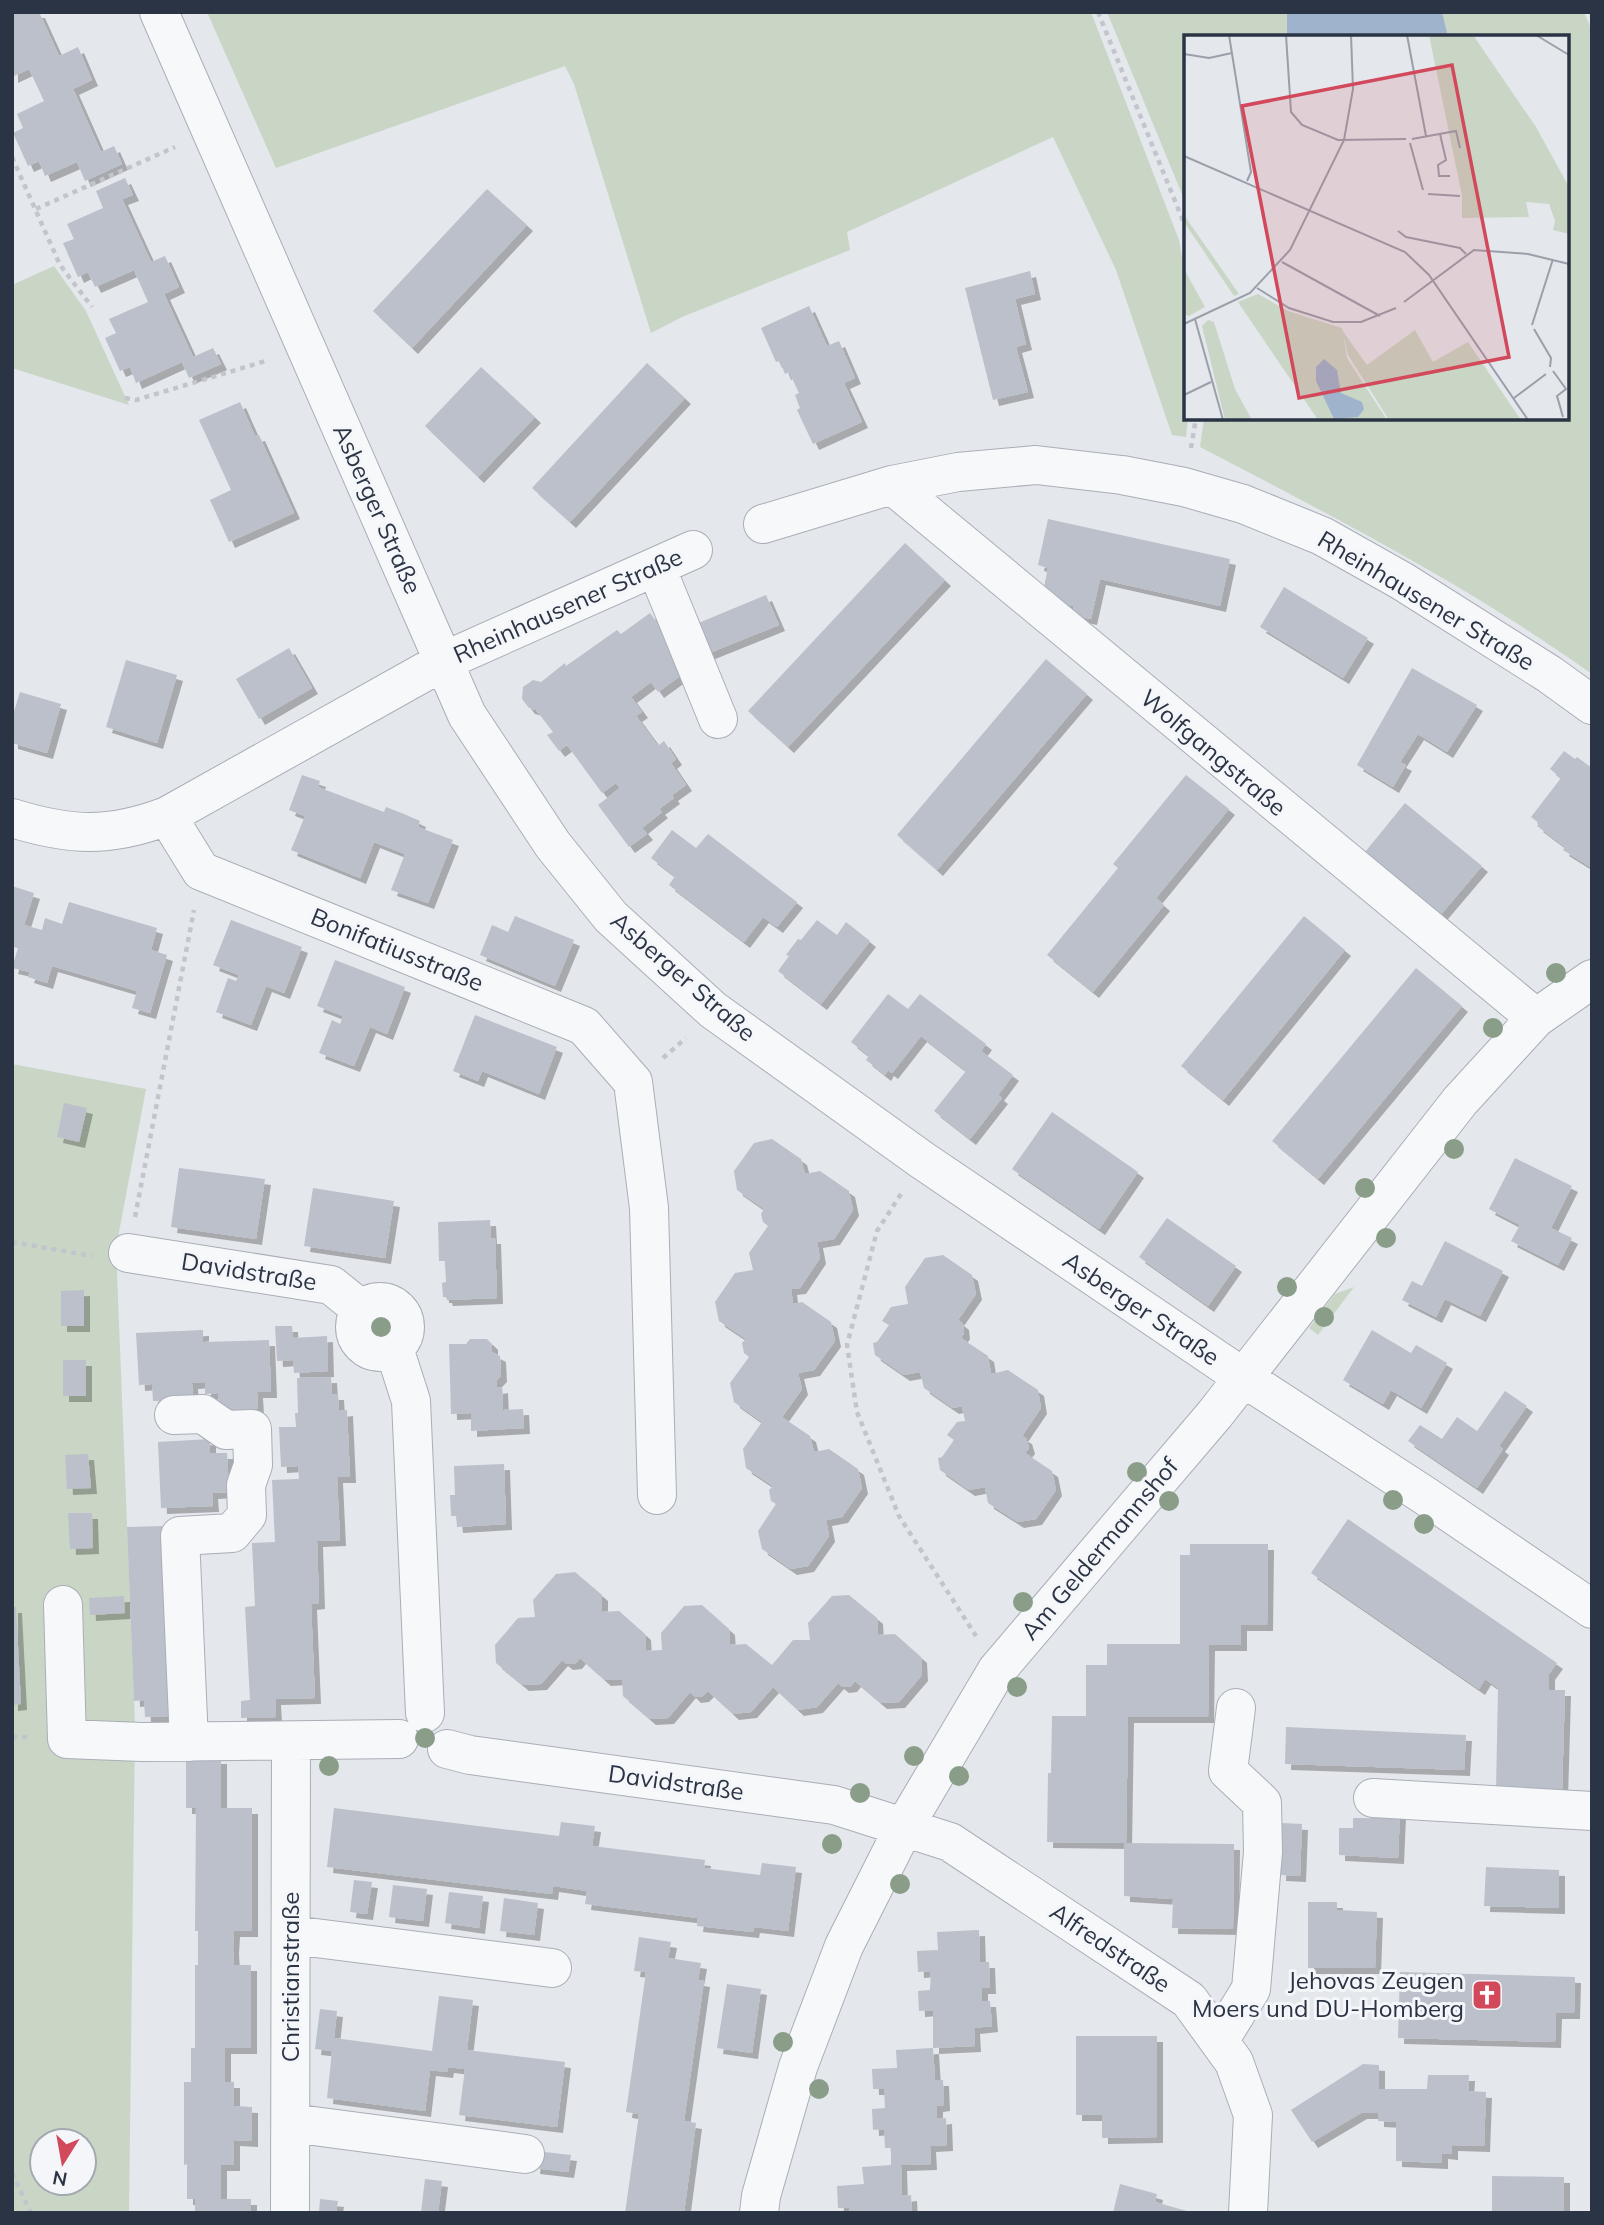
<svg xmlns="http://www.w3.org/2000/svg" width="1604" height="2225" font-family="Mulish,sans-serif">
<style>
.green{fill:#c9d6c5;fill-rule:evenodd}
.water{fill:#9fb4cc}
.building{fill:#bbc0ca;filter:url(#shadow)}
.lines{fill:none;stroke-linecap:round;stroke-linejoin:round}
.minor-casing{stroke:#a9aeb7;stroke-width:40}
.path{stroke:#c2c5cb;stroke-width:4.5;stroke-dasharray:5 5;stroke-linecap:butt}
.minor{stroke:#f7f8fa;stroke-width:38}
.tree{fill:#899d89}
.labels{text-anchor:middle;stroke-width:6;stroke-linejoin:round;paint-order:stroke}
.street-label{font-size:24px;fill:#2b3445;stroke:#f4f6f9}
.poi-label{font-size:24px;fill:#2b3445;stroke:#f4f6f9;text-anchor:end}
.inset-road{fill:none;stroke:#9a9fa9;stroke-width:2}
.view{fill:#d1495b;fill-opacity:0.15;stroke:#d1495b;stroke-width:3.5}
.inset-edge{fill:none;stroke:#2b3445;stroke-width:3.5}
</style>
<defs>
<filter id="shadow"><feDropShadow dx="6" dy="6" stdDeviation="0" flood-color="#0004"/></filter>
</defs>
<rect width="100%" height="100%" fill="#e4e7ec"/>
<path class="green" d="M207,12H1091L1179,240L1186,280V418H1188L1186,437L1172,435L1116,270L1053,137L847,232L850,250L682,317L651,333L574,84L565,66L276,168Z
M1107,12H1584L1592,31V674C1469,586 1334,517 1200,447L1204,418H1567V37H1186V204Z
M54,266L86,311L129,405L12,368V285Z
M12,1064L146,1089L116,1248L135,1724L129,2213H12ZM42,2141H84V2183H42Z
M1354,1287L1318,1335L1309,1328L1335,1294Z"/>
<path class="water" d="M1287,12H1442L1448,37H1287Z"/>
<path class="building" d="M12,12H39L59,56L78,47L92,80L73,89L101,152L114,146L122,164L85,181L77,162L45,176L39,161L28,166L13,133L23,128L17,114L44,101L29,69L12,77Z
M125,178L133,195L122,199L151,262L165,256L179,287L164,294L193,357L213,348L221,364L189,378L182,362L136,383L130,367L120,371L105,338L116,333L109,319L148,302L134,270L95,287L88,272L78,277L63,243L74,239L67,224L103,208L96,191Z
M487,189L527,225L412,348L373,311Z
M1030,271L1035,294L1015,299L1026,344L1016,347L1028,392L993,400L965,288Z
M809,306L827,346L839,341L855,378L844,383L862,422L813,444L797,410L800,408L795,395L799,393L789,372L785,374L780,361L776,362L761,328Z
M647,363L685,398L570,522L532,488Z
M481,367L535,417L478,477L425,426Z
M240,402L255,436L259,435L294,513L229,542L210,500L231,490L199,420Z
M1048,519L1230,559L1220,606L1100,579L1091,619L1072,615L1074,606L1055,602L1057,595L1043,592L1048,568L1038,565Z
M905,543L945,580L788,747L748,711Z
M1284,587L1368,638L1343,678L1260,627Z
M766,595L779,625L702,656L689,627Z
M650,613L679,652L687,671L658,692L651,682L631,697L642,712L636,716L658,746L664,741L676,759L671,763L686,785L672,795L674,798L659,809L662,812L642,828L647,834L629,847L598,805L620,788L616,783L602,793L567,745L559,751L547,735L553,732L536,710L529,708L522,699L523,687L533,680L541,682L565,663L566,666L617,630L621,634Z
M289,648L312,688L259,719L236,679Z
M1046,659L1087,694L937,870L897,835Z
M126,660L177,675L157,743L106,727Z
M1412,668L1477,705L1447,752L1418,734L1400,762L1406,765L1393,787L1357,765Z
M20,692L61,704L47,753L12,743V718Z
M1564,751L1575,759L1577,757L1592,768V868L1563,850L1565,847L1537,826L1539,823L1531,817L1561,778L1550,769Z
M302,775L320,781L318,787L384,812L386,807L404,814L420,821L418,827L453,840L428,903L391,890L405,854L374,842L360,878L291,850L305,816L289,810Z
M1186,775L1229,809L1156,898L1164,905L1093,992L1047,955L1118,868L1113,864Z
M1405,803L1482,866L1437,919L1361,857Z
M672,830L696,848L708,834L797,902L777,927L763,917L744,942L669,885L675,876L651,858Z
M12,886L34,893L24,925L42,930L45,918L62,924L69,902L157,928L151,950L167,955L150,1013L132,1008L137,991L52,966L47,983L28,977L30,972L12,968L18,948L12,947Z
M515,916L574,940L555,986L480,955L492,925L508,932Z
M1304,916L1345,950L1223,1100L1181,1066Z
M231,920L302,947L284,993L266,986L251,1025L216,1012L228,978L236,981L239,975L213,965Z
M817,920L837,935L846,922L870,941L821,1004L778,971L789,956L786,955L798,939L801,940Z
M335,960L405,987L387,1034L370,1027L354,1066L319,1053L332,1020L340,1024L343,1016L317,1006Z
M1416,968L1462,1006L1318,1179L1272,1141Z
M888,994L908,1009L920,994L986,1044L981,1051L1013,1075L998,1095L1002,1098L970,1139L934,1111L966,1071L921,1036L892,1073L888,1070L885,1075L866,1060L869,1056L851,1042Z
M475,1015L557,1047L539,1094L482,1071L478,1081L453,1071Z
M64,1103L87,1108L79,1142L57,1137Z
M1052,1112L1138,1172L1099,1229L1012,1169Z
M772,1139L801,1159L805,1174L820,1171L849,1191L853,1210L834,1239L817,1242L820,1258L800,1288L791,1289L793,1304L802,1302L831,1322L835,1341L814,1370L798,1373L802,1389L782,1417L810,1436L814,1452L829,1449L858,1469L862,1488L842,1517L826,1520L829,1536L808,1566L791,1569L762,1549L758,1531L776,1504L771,1501L769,1490L773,1486L746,1468L743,1449L762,1422L734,1402L730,1383L749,1357L744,1353L742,1343L746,1339L719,1321L715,1302L735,1273L753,1270L749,1253L768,1226L763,1222L761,1214L764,1209L737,1190L734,1171L754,1143Z
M1515,1158L1572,1186L1551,1228L1572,1238L1558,1265L1511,1241L1520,1225L1489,1209Z
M179,1168L265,1179L256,1239L171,1227Z
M313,1188L394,1201L385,1258L304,1246Z
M1167,1218L1236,1266L1208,1306L1139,1257Z
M490,1220L491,1238H495L497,1298L447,1300L446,1297H443L442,1283L446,1282L445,1261H439L438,1222Z
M1445,1241L1503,1271L1480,1316L1445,1299L1436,1317L1402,1300L1412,1281L1422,1286Z
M943,1255L972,1275L976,1294L958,1320L963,1324L964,1333L961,1338L988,1356L991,1374L1008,1370L1038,1390L1041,1408L1022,1436L1026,1438L1029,1448L1025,1453L1052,1471L1056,1490L1036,1519L1018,1522L988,1503L985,1487L969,1490L940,1470L938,1458L942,1457L954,1440L947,1435L957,1422L965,1421L962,1406L953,1408L924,1388L920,1372L904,1375L875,1355L873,1343L877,1342L889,1325L882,1321L891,1307L908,1304L905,1287L925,1258Z
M84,1290V1326H61V1291Z
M275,1326H292L293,1338L327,1336L328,1371L294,1373L293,1360L277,1361Z
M203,1330V1342L269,1340L271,1392H257L258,1409L219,1411L218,1393L205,1394V1382L192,1383L193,1400L153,1401L152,1384L139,1385L136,1333Z
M1372,1330L1411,1353L1416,1345L1447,1363L1421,1408L1391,1390L1383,1404L1343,1380Z
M470,1339H487L492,1344V1352L500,1356L501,1376L496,1381L497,1388L502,1387L503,1410L523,1409L524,1428L471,1431V1413L451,1414L449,1344H466Z
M63,1360H86V1396H63Z
M331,1377L332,1394H338L339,1411L347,1410L350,1477H337L340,1540L317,1541L319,1603L311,1604L315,1698L275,1699L276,1717L241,1718V1701L250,1700L245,1607L255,1606L252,1543L275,1542L272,1480L299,1479L298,1466L281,1467L279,1427H296L295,1413H298L297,1378Z
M1505,1391L1527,1406L1499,1446L1503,1449L1477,1488L1408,1441L1420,1425L1442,1439L1457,1417L1477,1431Z
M210,1439V1453H227L229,1492L212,1493L213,1506L161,1508L158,1442Z
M88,1454L91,1488L67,1489L65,1455Z
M504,1464L506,1524L457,1527L456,1516H451L450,1495H455L454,1466Z
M68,1513H92L93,1548L70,1549Z
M1348,1519L1557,1663L1549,1674V1690H1565L1562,1792L1496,1790L1498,1688L1485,1679L1479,1689L1311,1573Z
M162,1526L170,1716L145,1717L144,1700L134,1701L127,1527Z
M1190,1544H1268L1267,1625H1241V1645H1209L1208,1717H1128L1126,1843L1234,1844L1233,1929L1172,1928L1173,1899L1124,1896V1843L1047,1842L1048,1773H1051L1052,1716H1086V1665H1107V1644H1180V1555H1190Z
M575,1572L602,1595V1612L619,1611L645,1634L646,1651L662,1650L661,1633L684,1606L702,1605L729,1629L730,1645L746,1644L772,1665L793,1640H810L808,1623L832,1596L849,1595L877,1618L878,1635L895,1634L921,1657L922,1675L899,1702L881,1703L855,1681L851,1686L843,1687L838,1683L817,1707L798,1710L773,1687L751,1712L733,1714L708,1691L703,1696L695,1697L690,1692L668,1718L650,1719L623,1696L622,1679L605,1680L580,1658L576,1663L567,1664L562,1660L541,1684L523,1685L496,1663L495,1645L518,1618L535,1617L533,1600L556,1574Z
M124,1596L125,1613L90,1615L89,1598Z
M12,1607H16L21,1704L12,1705Z
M1286,1727L1466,1735L1464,1770L1285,1764Z
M186,1758H221V1808H252V1931H234L233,1948L234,1965H251V2048H225V2082H234V2106L252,2107V2141L234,2140V2165H221V2199H251V2213H195V2199H187V2164L184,2165V2082H191V2048H195V1965H198V1931H195L196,1808H186Z
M334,1808L559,1836L561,1822L595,1826L592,1846L705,1860L704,1868L760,1875L762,1863L796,1867L788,1931L754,1927L753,1932L697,1926L698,1918L585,1904L587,1891L553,1886L552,1894L327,1867Z
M1376,1811L1400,1812L1398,1858L1339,1855V1828H1353V1818H1376Z
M1282,1823L1302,1824L1300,1876L1280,1875Z
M1486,1867L1559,1870V1908L1484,1906Z
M354,1880L372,1882L367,1914L350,1912Z
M393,1885L427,1889L423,1921L389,1917Z
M449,1892L483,1896L479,1928L445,1923Z
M504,1898L538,1903L534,1935L500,1931Z
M1308,1902H1337V1910L1377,1912L1375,1968H1308Z
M979,1930L980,1962H989L990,1988H982V2001H990L992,2026L974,2028L975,2046L933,2048V2010L919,2011L918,1991L930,1990L931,1971L918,1972L917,1951L938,1950L937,1932Z
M639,1937L671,1942L668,1958L701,1963L698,1980L704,1981L684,2121L696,2123L684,2213H625L639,2114L626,2112L646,1972L634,1971Z
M1400,1972L1575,1977L1574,2013H1556L1555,2042L1398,2038Z
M727,1984L761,1989L752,2053L717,2048Z
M439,1996L473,2000L467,2050L565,2062L557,2127L459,2115L465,2069L448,2067L447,2072L430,2070L425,2111L327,2098L332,2051L315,2049L320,2009L337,2011L334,2038L432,2051Z
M1076,2036H1157V2137L1102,2138V2115H1076Z
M933,2048L935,2080H943L944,2105L937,2106V2119L946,2118L947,2145L930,2146L931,2164L901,2165L902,2196L911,2195L912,2213H849V2208H838L837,2186L864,2184L862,2167L891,2165V2148H885L884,2129L873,2130L872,2109L885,2108L884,2089H873L872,2069L897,2068L896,2050Z
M1363,2064L1379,2065V2089H1427L1428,2075H1469L1468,2091L1486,2092L1484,2146L1452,2145V2154L1442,2153V2163L1396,2161V2122L1378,2121V2113H1361L1312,2142L1291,2110Z
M536,2151L571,2155L568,2172L534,2168Z
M1492,2176L1564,2177V2213H1492Z
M425,2179L442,2181L438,2213H421Z
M1120,2184L1157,2194L1155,2202L1194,2213H1113Z
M320,2199L338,2201L336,2213H319Z"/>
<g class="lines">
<g class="minor-casing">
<path id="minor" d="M159,12L467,715L553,845L611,917L713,1010L922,1160L1244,1378L1424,1495L1592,1609
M892,485L1536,1018
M763,524L892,485L958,472L1036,465L1122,475L1184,487L1243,504L1322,536L1402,581L1549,674L1592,705
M656,567L718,719
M167,816L201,871L584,1026L633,1082L649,1208L657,1495
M12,818C70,836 109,838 167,816L444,661L693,550
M128,1253L331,1285L362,1310
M355 1327a25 25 0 1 1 50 0a25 25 0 1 1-50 0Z
M394,1348L411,1401L425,1713
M174,1415L203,1414L226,1430L252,1429L253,1465L246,1485L247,1515L232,1533L180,1536L189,1742
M63,1605L67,1739L142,1742L399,1739
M447,1749L470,1755L834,1805L950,1842L1189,2000L1234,2062L1253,2115L1248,2213
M1373,1798L1592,1811
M292,1935L552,1968
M1219,2041L1251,1989L1263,1852L1262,1803L1228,1771L1236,1708
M291,2123L525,2154
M290,2213L291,1741
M759,2213L761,2196L798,2067L844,1946L904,1827L997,1670L1215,1414L1460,1101L1536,1018L1592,979"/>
</g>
<path class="path" d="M1098,12L1186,228
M12,157L60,265L92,307
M36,209L175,147
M125,398L136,400L269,360
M1191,448L1196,418
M663,1058L686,1038
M901,1194L877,1231L847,1345L857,1412L899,1516L976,1636
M135,1217L194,910
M12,1242L92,1256
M12,1737H29
M12,2173L31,2213"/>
<use href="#minor" class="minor"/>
</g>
<g class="tree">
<circle cx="1556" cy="973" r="10"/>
<circle cx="1493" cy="1028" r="10"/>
<circle cx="1454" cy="1149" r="10"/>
<circle cx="1365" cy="1188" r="10"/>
<circle cx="1386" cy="1238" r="10"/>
<circle cx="1287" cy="1287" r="10"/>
<circle cx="1324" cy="1317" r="10"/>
<circle cx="381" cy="1327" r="10"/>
<circle cx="1137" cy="1472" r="10"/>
<circle cx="1393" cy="1500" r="10"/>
<circle cx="1169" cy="1501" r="10"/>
<circle cx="1424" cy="1524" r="10"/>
<circle cx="1023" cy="1602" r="10"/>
<circle cx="1017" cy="1687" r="10"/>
<circle cx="425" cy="1738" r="10"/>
<circle cx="914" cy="1756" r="10"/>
<circle cx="329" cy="1766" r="10"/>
<circle cx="959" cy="1776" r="10"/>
<circle cx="860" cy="1793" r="10"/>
<circle cx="832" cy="1844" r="10"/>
<circle cx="900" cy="1884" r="10"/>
<circle cx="783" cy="2042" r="10"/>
<circle cx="819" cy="2089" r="10"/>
</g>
<defs>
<g id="church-square" transform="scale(1.575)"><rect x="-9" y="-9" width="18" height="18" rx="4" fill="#d1495b" stroke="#f4f6f9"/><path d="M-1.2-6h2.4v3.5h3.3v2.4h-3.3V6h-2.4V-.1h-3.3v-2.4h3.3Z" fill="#fff"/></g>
</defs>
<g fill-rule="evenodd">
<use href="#church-square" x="1487" y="1995"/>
</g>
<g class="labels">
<g class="street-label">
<text transform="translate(377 509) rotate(66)" y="8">Asberger Straße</text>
<text transform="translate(1426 601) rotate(31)" y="8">Rheinhausener Straße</text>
<text transform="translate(568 606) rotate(-24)" y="8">Rheinhausener Straße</text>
<text transform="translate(1213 753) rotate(40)" y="8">Wolfgangstraße</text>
<text transform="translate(397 950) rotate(22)" y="8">Bonifatiusstraße</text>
<text transform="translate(683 977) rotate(41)" y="8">Asberger Straße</text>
<text transform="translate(249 1272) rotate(9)" y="8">Davidstraße</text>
<text transform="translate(1141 1309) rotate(34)" y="8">Asberger Straße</text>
<text transform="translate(1100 1549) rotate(-50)" y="8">Am Geldermannshof</text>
<text transform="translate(676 1783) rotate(8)" y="8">Davidstraße</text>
<text transform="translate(1110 1948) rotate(34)" y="8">Alfredstraße</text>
<text transform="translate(291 1977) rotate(-90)" y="8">Christianstraße</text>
</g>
<g class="poi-label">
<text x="1464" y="1989">Jehovas Zeugen<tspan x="1464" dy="28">Moers und DU-Homberg</tspan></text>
</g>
</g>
<g transform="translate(1184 35)">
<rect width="385" height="385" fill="#e4e7ec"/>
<path d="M245,0H289L352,92L385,152V199L369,195L371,186L365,169L342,167L345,182L278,183V161ZM0,180L55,259L50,261L0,187ZM0,234L21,272L5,281L0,279ZM74,259L104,276L158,293L163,323L203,385H134L54,267ZM24,285L30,287L51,354L68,385H41L18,291ZM158,295L183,330L231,295L249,327L284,307L337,385H205L164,320Z" fill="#c9d6c5"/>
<path d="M140,324L153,335L157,358L178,367L180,374L174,382L150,384L132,346V332Z" fill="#9fb4cc"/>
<path class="inset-road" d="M45,0L67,137L63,146M102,0L107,77L118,90L154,105L222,104M223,0L242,101M352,0L385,20M0,19L25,23L48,18M256,99L262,125L254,130L255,141H266M228,104L272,96L276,113M226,108L239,155M0,121L221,217L245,240L344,385M244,159L276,161M214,196L222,202L276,213L282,219M98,227L196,281M73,253L105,273L149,287H177L212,273M220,267L290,215L344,219L385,229M11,284L39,385M0,289L66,258L106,215L160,105L169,54L167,0M348,290L369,224M350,294L367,323L366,332M369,336L382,354L373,361L379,382M0,360L27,347M330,363L362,339"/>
<path class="view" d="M268,30L325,322L115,363L58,71Z"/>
<rect width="385" height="385" class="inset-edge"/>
</g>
<rect width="1604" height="2225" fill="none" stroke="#2b3445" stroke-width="28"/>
<g transform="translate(63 2162) rotate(191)"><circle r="33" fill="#f4f6f9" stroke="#a4a8b1" stroke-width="2"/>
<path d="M0-5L12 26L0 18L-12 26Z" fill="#d1495b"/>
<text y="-10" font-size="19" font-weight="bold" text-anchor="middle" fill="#2b3445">N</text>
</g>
</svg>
